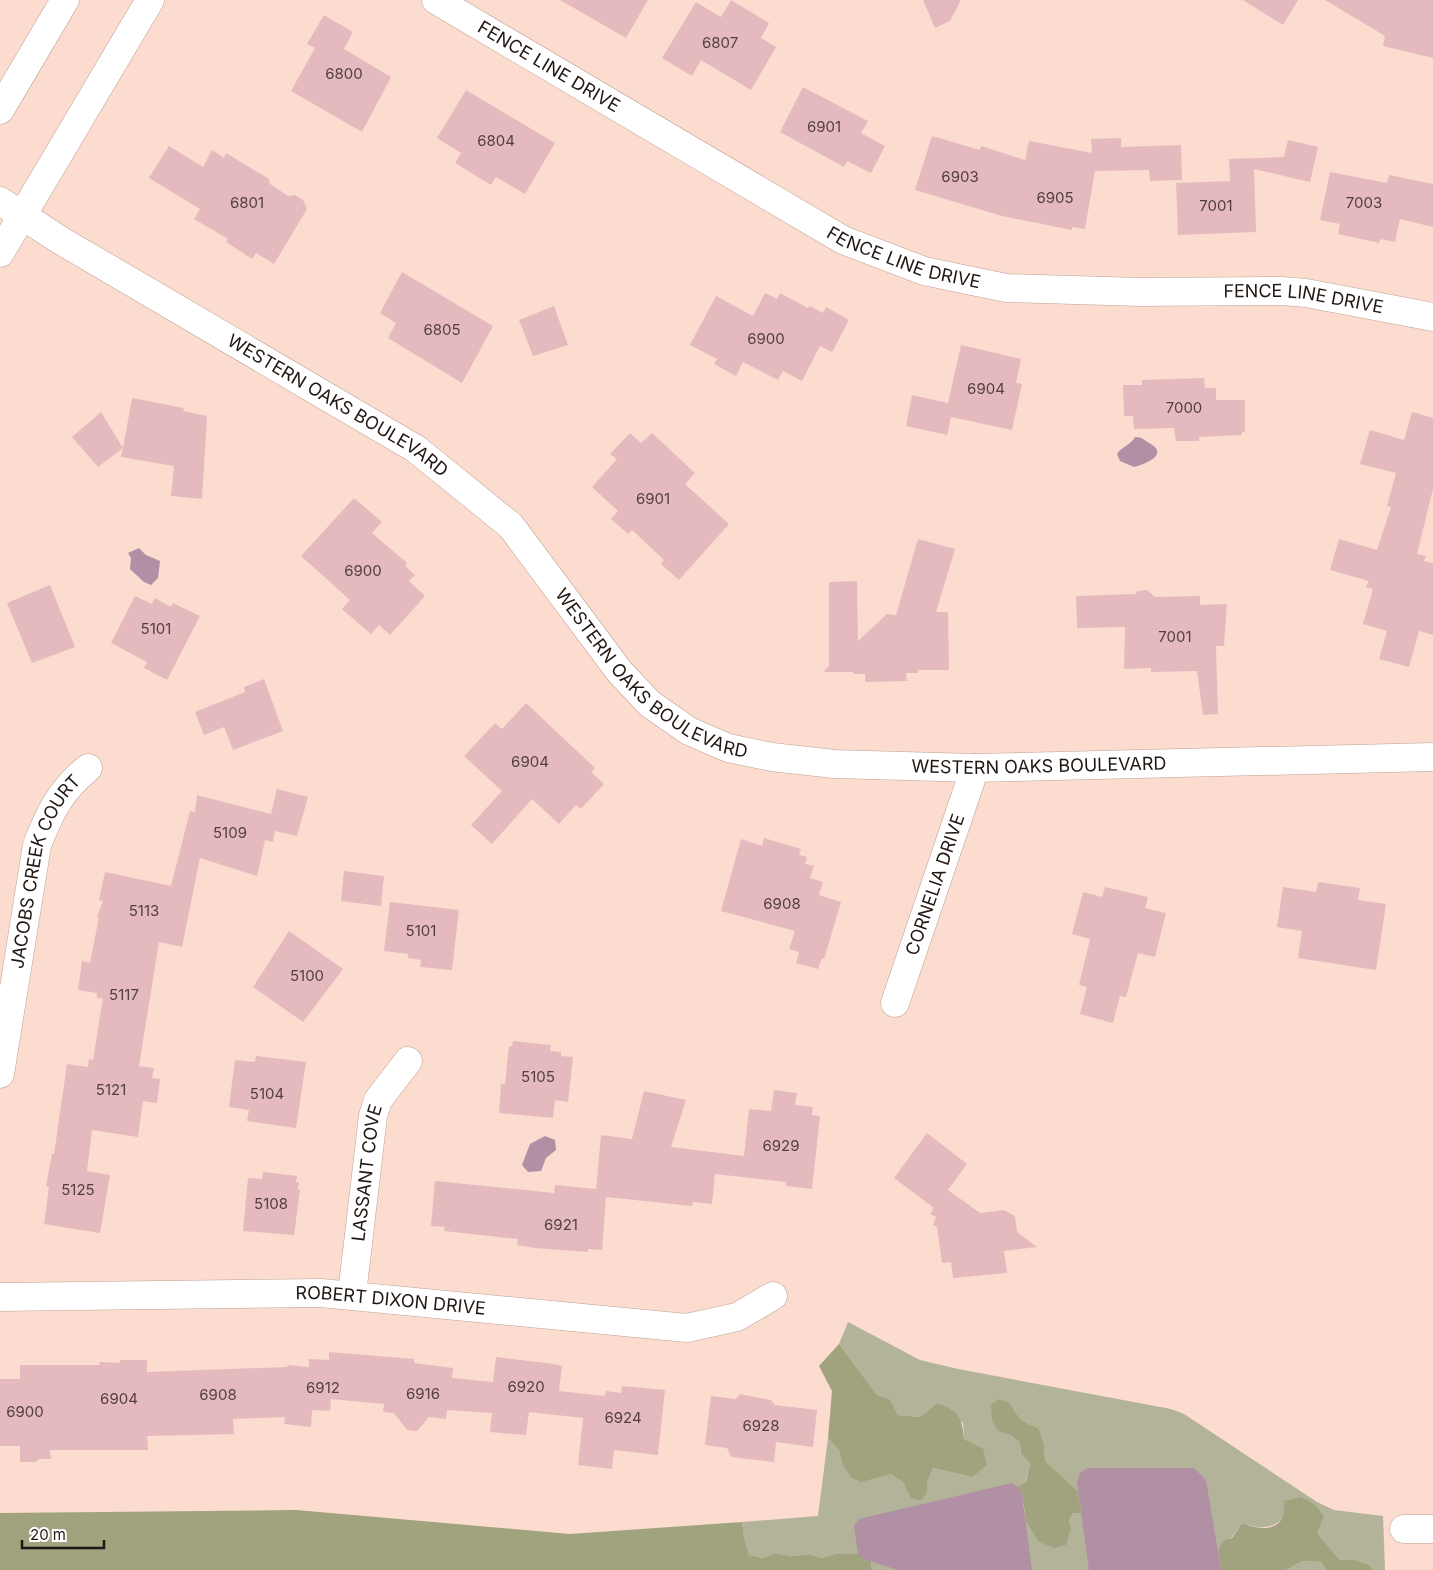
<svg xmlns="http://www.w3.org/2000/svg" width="1433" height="1570" font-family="Inter,sans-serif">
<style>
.green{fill:#b2b398;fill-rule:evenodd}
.forest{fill:#a1a27e}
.water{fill:#b18fa4}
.building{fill:#e5babe}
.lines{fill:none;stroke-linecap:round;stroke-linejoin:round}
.minor-casing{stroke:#bea194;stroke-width:29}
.major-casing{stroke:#bea194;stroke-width:29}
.minor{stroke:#fff;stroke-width:28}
.major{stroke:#fff;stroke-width:28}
.labels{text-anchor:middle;stroke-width:4;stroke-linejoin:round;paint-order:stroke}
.number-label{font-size:15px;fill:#53403e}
.street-label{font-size:18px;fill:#221713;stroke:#fff}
</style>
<rect width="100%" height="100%" fill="#fbdccf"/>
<path class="green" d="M848,1322L920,1360L958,1369L1171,1409L1184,1414L1317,1502L1334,1510L1383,1516L1385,1570H1372L1371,1566L1357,1560H1340L1317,1533L1285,1513C1277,1531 1257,1529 1242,1523L1231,1538L1218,1551L1221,1570H872L871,1561L835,1554L821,1558L810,1554L791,1556L775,1553L763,1558L749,1555L744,1536L742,1522L818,1516L828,1438L839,1450L842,1464L890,1474L903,1482L910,1497L927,1493V1483L933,1468L972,1477L983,1448L964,1439L963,1423L937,1403L920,1417L898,1415L890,1399L877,1395L839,1344ZM1010,1403C1018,1418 1023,1423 1039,1428L1044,1444L1045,1461L1071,1487L1081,1513H1073L1069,1520L1071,1528L1036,1533C1015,1509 1024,1491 1030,1463L1021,1454L1020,1443L1011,1435Z
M1303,1561L1321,1562L1326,1570H1286Z"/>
<path class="forest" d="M839,1344L877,1395L890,1399L898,1415L920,1417L937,1403C958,1411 962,1416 964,1439L983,1448L987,1465L972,1477L933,1468L927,1483V1493L920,1501L910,1497L903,1482L890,1474L861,1482L851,1477L842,1464L839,1450L828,1438L832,1391L819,1366Z
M999,1399L1010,1403C1018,1418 1023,1423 1039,1428L1044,1444L1045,1461L1078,1492L1081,1513H1073L1069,1520L1071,1528L1066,1545L1054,1548L1039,1542L1026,1521L1022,1494L1018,1487L1026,1482L1030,1463L1021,1454L1020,1443L1011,1435L998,1431L992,1420L991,1405Z
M1301,1497L1314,1504L1324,1516L1317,1533L1340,1560H1357L1371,1566L1372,1570H1326L1321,1562L1303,1561L1286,1570H1221L1218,1551L1223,1541L1232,1538L1242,1523C1264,1532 1287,1531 1284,1501Z
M296,1510L570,1534L742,1522L744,1536L749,1555L763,1558L775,1553L791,1556L810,1554L821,1558L835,1554H858L871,1561L872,1570H0V1513Z"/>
<path class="water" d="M1135,437C1142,437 1144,440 1149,443C1170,454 1146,464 1134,467L1120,461L1117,454C1121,447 1131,445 1135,437Z
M139,548L146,555L160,561L158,578L151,585L144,582L130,569L131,558L128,553Z
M545,1136L555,1140L556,1150L546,1158L541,1171L528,1172L522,1165L530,1144Z
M1088,1468H1194L1206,1480L1221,1570H1089L1077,1482L1080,1473Z
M1012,1483L1018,1487L1022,1494L1032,1570H898L864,1559L858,1554L854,1526L859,1519Z"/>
<path class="building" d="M560,0H648L626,38Z
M731,0L769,23L761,38L776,47L751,90L701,60L692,76L662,58L696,2L721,17Z
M923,0H961L950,21L935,28Z
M1243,0H1298L1283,25Z
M1325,0H1433V58L1383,46L1385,36Z
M324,15L353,32L344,49L391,77L362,132L291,91L315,48L307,44Z
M803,87L868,121L861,133L885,146L871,173L847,161L844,167L780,132Z
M466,90L555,143L525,194L496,177L491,185L455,163L461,153L437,138Z
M932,136L980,150L981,146L1025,160L1029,141L1092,153L1091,139L1121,138V147L1181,145L1182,180L1150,181L1149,170L1095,171L1085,229L1072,227V230L1002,216L915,190Z
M1288,140L1318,147L1310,182L1254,169L1256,232L1178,235L1176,183L1230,181L1229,159L1284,157Z
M169,146L203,167L212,150L224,158L226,153L269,179L270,184L288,196L295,195L303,200L307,209L274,264L256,253L252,259L226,242L228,239L194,219L200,209L149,178Z
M1330,172L1387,183L1389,175L1433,184V227L1400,219L1395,242L1380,239L1379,243L1338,234L1340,224L1320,220Z
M402,272L493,326L462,383L388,338L396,323L380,313Z
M765,293L777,299L780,293L808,308L810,306L823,313L826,307L849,320L832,352L820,346L802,381L783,371L778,380L743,362L736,376L714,364L717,359L690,345L716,296L753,316Z
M554,306L568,345L533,356L519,320Z
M961,345L1021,359L1016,383L1022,384L1012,430L951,417L947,435L906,426L912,395L948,403Z
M1204,378L1205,388H1216V400H1245V432H1242V435L1199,437V441H1176L1174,428L1134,429L1133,416H1124L1123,385H1142V380Z
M132,398L184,408L183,411L207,416L202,499L171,496L174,466L121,457L123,448L98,467L72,437L101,412L123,448Z
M1412,412L1433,418V489L1417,554L1426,556L1424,561L1433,563V635L1419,631L1409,667L1379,659L1387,631L1363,624L1373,589L1366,587L1369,581L1330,570L1339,539L1377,550L1391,507L1387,506L1396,473L1360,464L1370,430L1404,440Z
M630,433L641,443L652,433L695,473L685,484L729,524L679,580L661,564L664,560L632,530L628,534L611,519L618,511L592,487L617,459L610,454Z
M354,498L382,522L372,533L407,563L405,566L415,575L409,581L425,596L390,635L379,625L371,634L342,609L350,600L301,556Z
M918,539L955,549L936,612H948L949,670H918V673H906L907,681L865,682V674H853V672H823L829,666V582L857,581L858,641L887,614L896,615Z
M50,585L75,647L32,663L7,603Z
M1147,590L1155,597L1200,596V605L1227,604L1224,646H1216L1218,714L1203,715L1197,671L1151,672V668L1124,669L1125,627L1077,628L1076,596L1135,594L1138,591Z
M135,596L152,604L155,598L171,607L173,603L200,616L167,680L144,668L147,662L111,643Z
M264,679L283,731L233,750L224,727L204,735L195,712L245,692L244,687Z
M526,703L595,768L591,772L604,784L581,809L576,805L559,824L532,799L492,844L471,825L502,791L464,756L495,723L502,729Z
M277,789L308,797L297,836L275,831L273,842L265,840L257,876L200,858L182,947L159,942L139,1066L154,1068L152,1078L160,1079L157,1103L143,1101L138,1137L92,1130L87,1171L110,1175L100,1233L44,1224L49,1187L46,1186L52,1154H54L67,1064L88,1067L89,1059L93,1060L103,998H97V993L78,990L82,961L90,963L99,917H97L103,901L99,900L105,872L171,886L190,811L195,812L197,795L271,814Z
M764,838L801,849L799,855L807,857L805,864L814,866L810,878L823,882L819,895L841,902L824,959L822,958L818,969L796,963L799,952L789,949L795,931L721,911L741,839L762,846Z
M344,871L384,876L381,906L341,901Z
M1318,882L1360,888L1358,900L1386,904L1376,970L1298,958L1302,931L1277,927L1283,887L1316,892Z
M1105,887L1148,897L1145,908L1166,913L1155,957L1138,953L1126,997L1120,996L1113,1023L1080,1014L1087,987L1079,985L1090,939L1072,934L1083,892L1102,897Z
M390,902L459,910L452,970L420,967L421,960L408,958V954L384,951Z
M289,931L343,969L303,1022L253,987Z
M513,1041L551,1045L550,1051L561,1052V1056L573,1057L568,1102L555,1100L553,1118L499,1113L501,1084H505L509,1046H512Z
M256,1056L306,1062L296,1128L247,1121L249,1110L229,1107L235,1060L255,1062Z
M774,1090L797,1093L795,1105L813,1107L812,1115L820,1116L812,1189L786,1186V1182L715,1174L712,1204L693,1202L692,1206L606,1197L602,1250L588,1249V1252L535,1248L517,1245L518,1239L444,1231L445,1227L431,1226L435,1181L554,1193L555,1185L596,1189L601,1135L632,1139L644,1091L686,1100L671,1147L744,1156L749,1109L771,1111Z
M927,1133L967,1164L948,1190L980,1213L1004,1210L1015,1216L1017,1232L1037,1247L1004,1251L1007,1273L953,1278L951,1262L942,1263L937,1227L933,1225L936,1217L930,1214L934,1208L894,1178Z
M263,1172L297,1176L296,1182H299L298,1189L300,1190L294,1235L243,1231L248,1178L262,1179Z
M329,1352L414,1359V1363L453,1368L452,1378L493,1382L496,1357L554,1364L562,1366L559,1391L605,1396L606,1391L621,1393L622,1386L665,1390L658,1455L614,1450L612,1469L578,1465L583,1418L529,1412L526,1435L490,1432L492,1413L447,1410L446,1419L429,1417L417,1431L407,1430L394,1413L383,1412L384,1404L331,1399L330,1411L312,1410L311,1427L284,1424L285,1417L233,1419L234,1434L147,1436L148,1450H50L51,1459H39L36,1462H20V1446H0V1379H20V1365H100L99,1362L120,1363V1360H147V1372L287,1367L288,1365L309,1367V1359L329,1360Z
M740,1394L771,1400L775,1405L817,1410L813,1447L776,1442L774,1462L731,1457L727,1448L705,1445L711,1396L736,1399Z"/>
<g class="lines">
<g class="minor-casing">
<g id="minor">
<path id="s1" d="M436,0L843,240L924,271L1006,288L1140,292L1282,291L1306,293L1433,317"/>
<path id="s2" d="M0,201L60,240L416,449L511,526L619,671L650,704L689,731L728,748L772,757L834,764L975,768L1433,757"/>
<path id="s3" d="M895,1003L975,768"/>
<path id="s4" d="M0,1074L37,845C50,812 60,791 88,768"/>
<path id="s5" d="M352,1294L373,1116L378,1100L408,1061"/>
<path id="s6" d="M0,1297L321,1293L687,1328L737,1317L773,1296"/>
<path d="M1404,1529H1433"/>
</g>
</g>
<g class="major-casing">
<path id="major" d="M0,110L65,0
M0,253L150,0"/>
</g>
<use href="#minor" class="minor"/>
<use href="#major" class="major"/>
</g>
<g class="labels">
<g class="number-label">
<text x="720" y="48">6807</text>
<text x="344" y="79">6800</text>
<text x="824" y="132">6901</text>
<text x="496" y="146">6804</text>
<text x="960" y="182">6903</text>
<text x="1055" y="203">6905</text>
<text x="247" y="208">6801</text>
<text x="1364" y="208">7003</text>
<text x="1216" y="211">7001</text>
<text x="442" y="335">6805</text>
<text x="766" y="344">6900</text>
<text x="986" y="394">6904</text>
<text x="1184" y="413">7000</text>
<text x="653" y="504">6901</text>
<text x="363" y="576">6900</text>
<text x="156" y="634">5101</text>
<text x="1175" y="642">7001</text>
<text x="530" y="767">6904</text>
<text x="230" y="838">5109</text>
<text x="782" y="909">6908</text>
<text x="144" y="916">5113</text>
<text x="421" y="936">5101</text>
<text x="307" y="981">5100</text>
<text x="124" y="1000">5117</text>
<text x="538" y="1082">5105</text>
<text x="111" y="1095">5121</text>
<text x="267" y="1099">5104</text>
<text x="781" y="1151">6929</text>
<text x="78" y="1195">5125</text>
<text x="271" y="1209">5108</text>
<text x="561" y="1230">6921</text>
<text x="526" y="1392">6920</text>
<text x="323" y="1393">6912</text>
<text x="423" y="1399">6916</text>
<text x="218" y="1400">6908</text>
<text x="119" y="1404">6904</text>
<text x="25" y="1417">6900</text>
<text x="623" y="1423">6924</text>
<text x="761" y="1431">6928</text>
</g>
<g class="street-label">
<text dy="6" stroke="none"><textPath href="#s1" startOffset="131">FENCE LINE DRIVE</textPath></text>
<text dy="6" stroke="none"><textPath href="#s1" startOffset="536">FENCE LINE DRIVE</textPath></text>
<text dy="6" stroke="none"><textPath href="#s1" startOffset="941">FENCE LINE DRIVE</textPath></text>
<text dy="6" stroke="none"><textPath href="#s2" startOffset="395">WESTERN OAKS BOULEVARD</textPath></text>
<text dy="6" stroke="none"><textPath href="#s2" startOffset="815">WESTERN OAKS BOULEVARD</textPath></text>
<text dy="6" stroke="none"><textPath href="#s2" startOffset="1235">WESTERN OAKS BOULEVARD</textPath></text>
<text dy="6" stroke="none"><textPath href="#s4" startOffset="209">JACOBS CREEK COURT</textPath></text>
<text dy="6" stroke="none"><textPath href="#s3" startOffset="125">CORNELIA DRIVE</textPath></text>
<text dy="6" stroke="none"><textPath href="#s5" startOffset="122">LASSANT COVE</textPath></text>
<text dy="6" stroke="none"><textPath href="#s6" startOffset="391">ROBERT DIXON DRIVE</textPath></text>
</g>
</g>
<path d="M22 1540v8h82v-8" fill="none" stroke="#221713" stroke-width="2.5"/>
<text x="30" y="1540" font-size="15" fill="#221713" stroke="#ffffff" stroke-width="4" paint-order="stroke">20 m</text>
</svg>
